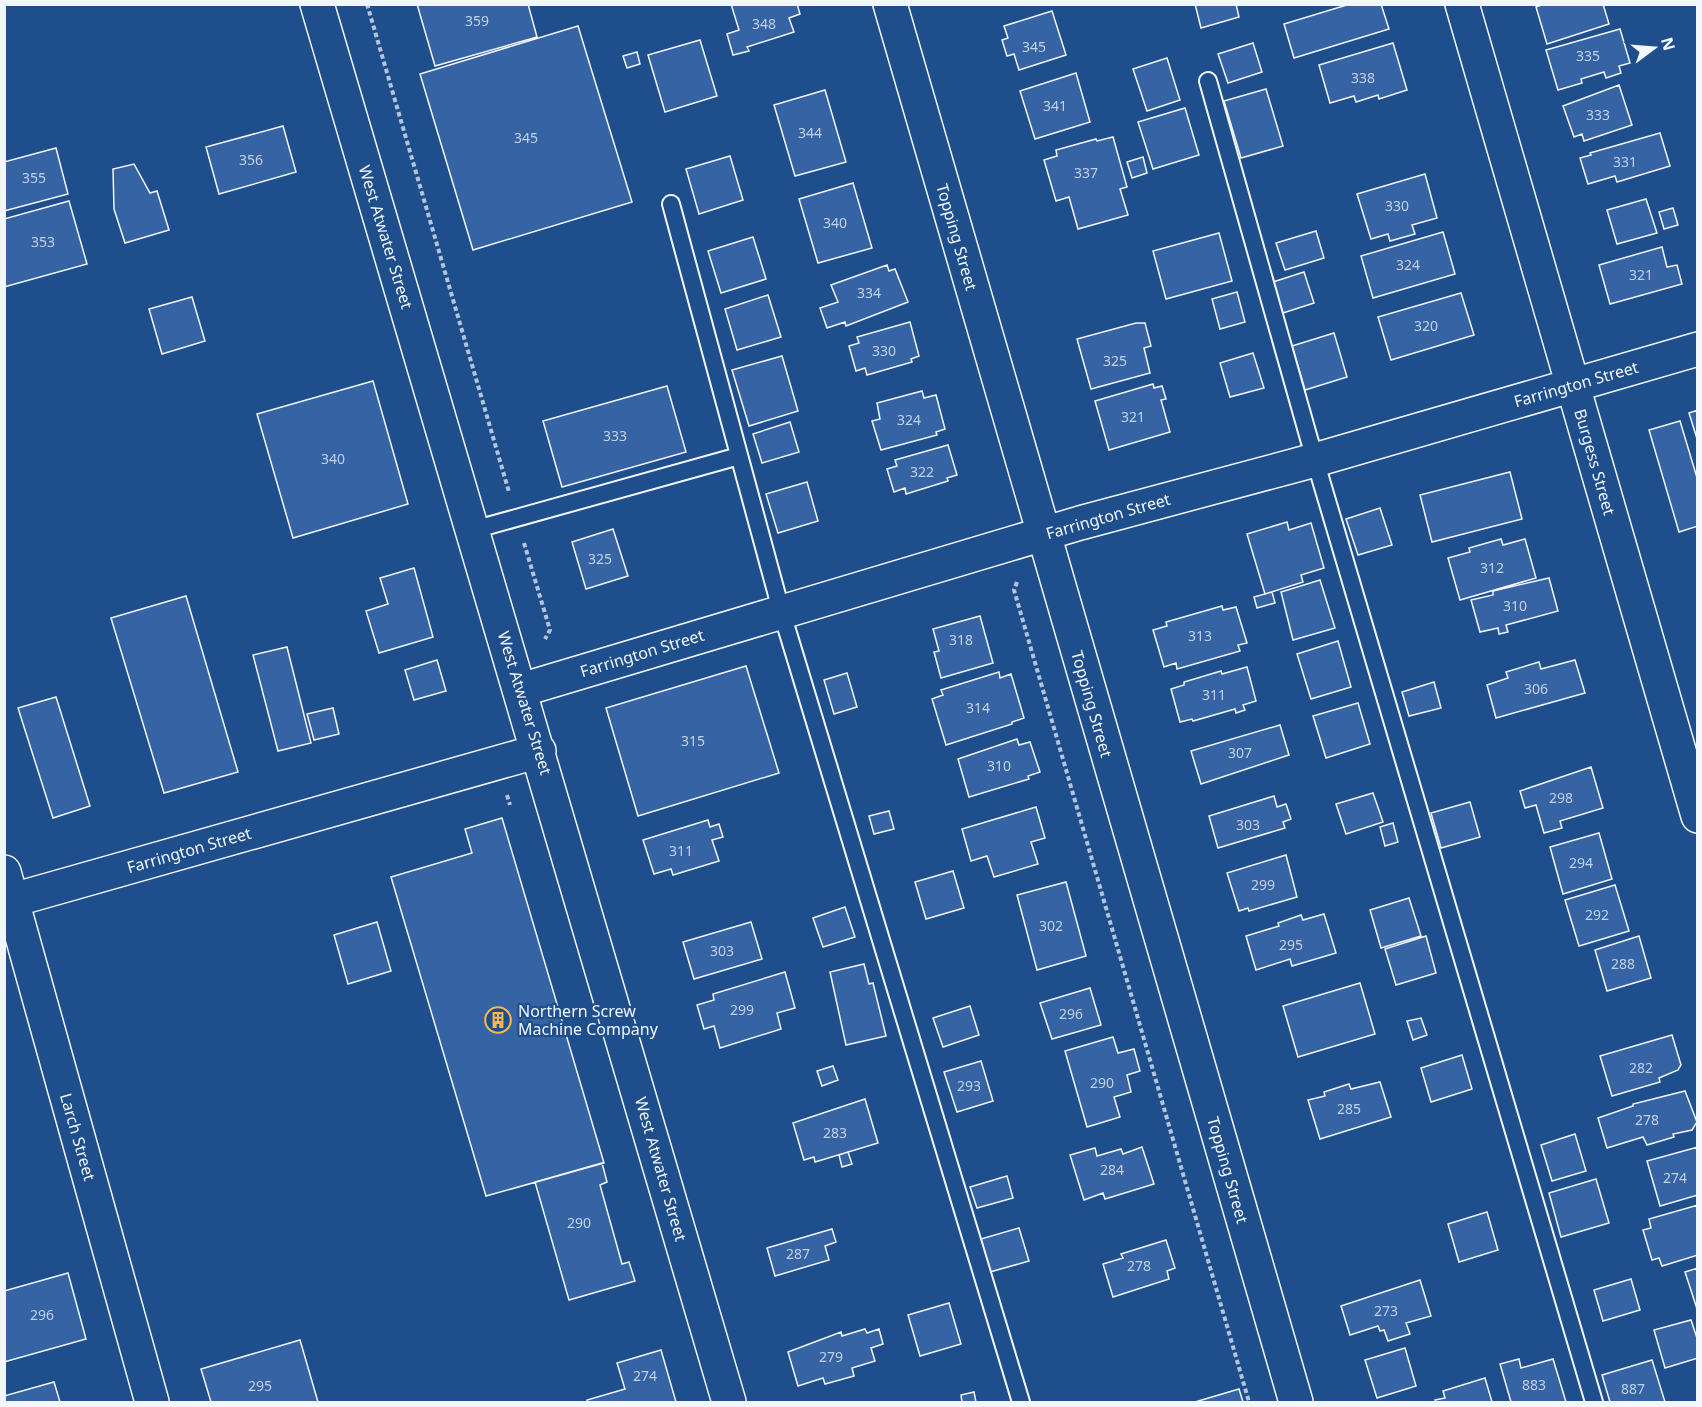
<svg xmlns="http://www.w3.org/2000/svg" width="1702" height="1407" font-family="'Noto Sans',sans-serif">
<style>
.building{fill:#3563a3;stroke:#f2f6ff;stroke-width:1.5}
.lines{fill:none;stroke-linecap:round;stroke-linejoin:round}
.service-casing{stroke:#f2f6ff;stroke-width:20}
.minor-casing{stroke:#f2f6ff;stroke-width:36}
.path{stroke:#b3c4dc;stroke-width:4;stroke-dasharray:4.5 3;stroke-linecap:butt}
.service{stroke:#1f4e8c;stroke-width:16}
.minor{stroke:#1f4e8c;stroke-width:33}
.labels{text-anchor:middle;stroke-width:4.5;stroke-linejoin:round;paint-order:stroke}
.number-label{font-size:14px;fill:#c3d1e8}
.street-label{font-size:16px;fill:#f2f6ff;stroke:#1f4e8c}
.poi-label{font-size:16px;fill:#f2f6ff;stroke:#1f4e8c;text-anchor:start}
</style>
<rect width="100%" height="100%" fill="#1f4e8c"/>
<path class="building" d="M417,4H528L537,37L435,66Z
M731,4H797L800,14L789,18L794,32L747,47L749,51L733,55L727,34L739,30Z
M1195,4H1236L1239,17L1201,28Z
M1350,4H1381L1389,29L1294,58L1284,24Z
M1544,4H1603L1609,24L1547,44L1536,7Z
M1052,11L1066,55L1019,70L1014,54L1007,56L1002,40L1008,38L1004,26Z
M578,26L632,202L473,250L420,74Z
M1620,29L1630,63L1619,66L1621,73L1606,78L1604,72L1581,79L1582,83L1558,90L1546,50Z
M700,40L717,96L665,112L648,55Z
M1253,43L1262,72L1228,83L1218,54Z
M1393,43L1407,90L1379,99L1378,95L1356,102L1354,96L1330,103L1319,65Z
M637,52L640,64L627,68L623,56Z
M1167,58L1180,100L1147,111L1133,69Z
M1076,73L1090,122L1035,139L1020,91Z
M1619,85L1632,125L1584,141L1582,134L1574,137L1563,106Z
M1266,89L1283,146L1241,158L1224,101Z
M825,90L846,162L795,176L774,105Z
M1185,108L1199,155L1153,169L1138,122Z
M283,126L296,172L219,194L206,147Z
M1660,133L1670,166L1617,182L1615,176L1588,184L1580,158L1591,155L1590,153Z
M1113,137L1127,187L1120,189L1128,215L1078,229L1069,197L1056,201L1044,160L1057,156L1056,150L1096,139L1097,141Z
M56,148L68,194L4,211V162Z
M730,156L743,200L699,214L686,169Z
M1143,157L1147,173L1132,178L1127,162Z
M134,164L150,193L157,191L169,230L125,243L114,209L113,169Z
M1425,174L1437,218L1412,225L1415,234L1390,241L1388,234L1371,239L1357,194Z
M853,183L872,248L818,263L799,199Z
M1646,199L1657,233L1617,244L1607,210Z
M69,201L87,264L4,287V219Z
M1673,208L1678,225L1664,229L1659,212Z
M1316,231L1324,258L1285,270L1276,243Z
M1443,232L1455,274L1373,298L1361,256Z
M1219,233L1232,281L1166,299L1153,251Z
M753,237L766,279L721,293L708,251Z
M1662,247L1667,267L1677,265L1682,284L1610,304L1599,265Z
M887,265L889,271L895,269L908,302L846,326L845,322L827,328L820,308L838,302L831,285Z
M1304,272L1314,303L1283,313L1273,282Z
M1237,292L1245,322L1220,329L1212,299Z
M1461,293L1474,335L1391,360L1378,317Z
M768,295L781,337L737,350L725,309Z
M192,297L205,341L162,354L149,309Z
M910,322L919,356L911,359L912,362L867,375L865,368L856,371L849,346L859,343L857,337Z
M1136,323H1145L1151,346L1144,348L1150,373L1091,389L1077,339Z
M1334,333L1347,377L1305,390L1292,346Z
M1253,353L1264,388L1230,397L1220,363Z
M782,356L798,411L749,426L732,370Z
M373,381L408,504L293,538L257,414Z
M1153,384L1154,388L1162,386L1166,399L1161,400L1170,432L1109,450L1095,401Z
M667,386L686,452L562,487L543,421Z
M922,391L924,398L936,395L945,429L936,432L937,435L881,450L872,421L880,419L877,403Z
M1698,410V442L1689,413Z
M1680,421L1698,481V526L1679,532L1649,430Z
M790,422L799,452L762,463L753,434Z
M948,445L957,475L947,478L948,481L906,494L905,488L894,492L887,469L897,466L895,460Z
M1510,472L1522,519L1432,542L1420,495Z
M807,482L818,521L778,533L766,494Z
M1380,508L1392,545L1358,555L1346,519Z
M1287,522L1289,530L1311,523L1324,568L1301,575L1303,582L1265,594L1247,534Z
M613,529L628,576L586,589L572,542Z
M1501,539L1503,545L1525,539L1536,578L1460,600L1448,558L1470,552L1469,548Z
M414,568L433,637L379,653L366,611L388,604L380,578Z
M1549,578L1558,611L1506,625L1508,632L1499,634L1498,628L1480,632L1471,600L1493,595V591Z
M1320,580L1335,628L1293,640L1281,592Z
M1272,592L1275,603L1257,608L1254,597Z
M186,596L238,772L164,793L111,618Z
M1222,606L1223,610L1236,607L1247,643L1238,645L1240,651L1177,669L1176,663L1164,667L1153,630L1167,626L1166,622Z
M980,616L993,663L941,678L934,652L939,651L933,629Z
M1338,641L1351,687L1311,699L1297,654Z
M287,647L311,743L278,751L253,655Z
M437,660L446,691L414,700L405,670Z
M1575,660L1585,693L1496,718L1487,685L1508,678L1506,672L1539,662L1541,669Z
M746,666L779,773L638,816L606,708Z
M1247,667L1256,701L1243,705L1245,710L1236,713L1235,709L1193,721L1192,719L1180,722L1171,689L1184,685V682L1221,671L1222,674Z
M999,672L1000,678L1011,674L1024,718L1012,722V724L946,745L932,699L943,695L941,690Z
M847,673L857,707L834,714L824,680Z
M1434,682L1441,708L1409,716L1402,692Z
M56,697L90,806L53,818L18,708Z
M1358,703L1370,744L1326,758L1313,716Z
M333,708L339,734L314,740L307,714Z
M1280,725L1289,755L1201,784L1191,751Z
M1017,739L1019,745L1030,742L1040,772L1028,776L1029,779L969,797L958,759Z
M1591,767L1603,808L1560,821L1562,828L1544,833L1536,805L1525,808L1520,791Z
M1373,793L1383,822L1346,834L1336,804Z
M1274,796L1277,807L1286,804L1291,819L1283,822L1285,828L1218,848L1209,816Z
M1470,802L1480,837L1441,848L1431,813Z
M1036,807L1045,838L1031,842L1038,864L994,877L987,856L971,861L962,829Z
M889,811L894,829L874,834L869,816Z
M502,818L604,1163L486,1196L391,877L472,853L465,829Z
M708,820L710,827L719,824L723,837L712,840L719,861L673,875L671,869L654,874L643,840Z
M1393,823L1398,842L1385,846L1380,827Z
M1599,833L1612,879L1563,894L1550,847Z
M1286,855L1297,897L1249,911L1248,908L1239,911L1227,873Z
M953,871L964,908L926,919L915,882Z
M1066,882L1086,956L1037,970L1017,895Z
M1615,885L1629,931L1579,946L1565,900Z
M1409,898L1421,936L1381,948L1370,910Z
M845,907L855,937L823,947L813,918Z
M1324,914L1336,953L1292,966L1290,959L1256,970L1246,936L1279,926L1278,923L1301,915L1303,920Z
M377,922L391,971L348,984L334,935Z
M751,922L762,959L694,979L683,942Z
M1426,936L1436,973L1396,985L1385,949Z
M1639,936L1651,978L1607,991L1595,950Z
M864,964L869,984L873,983L886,1036L846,1045L830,972Z
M785,972L795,1008L777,1013L781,1029L720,1048L714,1026L704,1029L697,1005L714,1000L713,994Z
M1360,983L1375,1034L1298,1057L1283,1006Z
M1090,988L1101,1025L1052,1039L1040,1003Z
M970,1006L979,1035L943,1047L933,1018Z
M1421,1018L1427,1035L1413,1040L1407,1021Z
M1672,1035L1681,1065L1678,1070L1659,1078L1660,1082L1612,1096L1600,1056Z
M1113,1037L1118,1053L1134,1049L1140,1071L1127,1075L1131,1092L1114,1097L1120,1117L1087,1127L1065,1051Z
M1462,1055L1472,1089L1431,1102L1421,1068Z
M981,1061L993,1101L957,1112L944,1072Z
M833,1066L838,1080L822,1086L817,1071Z
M1380,1082L1391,1117L1320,1139L1308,1100L1325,1096L1324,1092L1349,1084L1351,1089Z
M1685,1091L1697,1122L1692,1130L1673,1134L1674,1137L1647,1145L1643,1137L1607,1148L1598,1118L1633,1106V1104Z
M865,1099L878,1143L815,1162L814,1157L804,1160L793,1123Z
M1575,1134L1586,1171L1552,1181L1541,1145Z
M1142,1147L1154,1184L1105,1199L1103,1193L1084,1200L1070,1155L1095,1148L1097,1156L1121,1149L1123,1154Z
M1698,1147V1195L1660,1206L1647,1161Z
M848,1152L852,1164L842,1167L839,1155Z
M602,1163L607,1182L600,1185L622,1264L629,1262L635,1281L569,1300L535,1182Z
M1007,1176L1013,1198L977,1208L970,1187Z
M1596,1179L1609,1223L1561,1237L1549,1193Z
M1698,1205V1255L1662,1266L1659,1258L1652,1260L1643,1230L1651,1228L1649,1219Z
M1487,1212L1498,1250L1459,1262L1448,1224Z
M1019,1228L1029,1261L990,1272L981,1239Z
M832,1229L836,1242L825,1246L829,1260L775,1276L767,1248Z
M1166,1240L1175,1268L1167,1271L1169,1279L1113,1297L1103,1264L1123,1258L1121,1254Z
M1698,1268V1312L1685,1272Z
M68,1273L86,1339L4,1362V1291Z
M1631,1279L1640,1310L1603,1321L1594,1290Z
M1420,1280L1431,1316L1406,1323L1410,1334L1388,1341L1384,1330L1380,1331L1378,1326L1350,1335L1341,1306Z
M949,1303L961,1344L920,1356L908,1315Z
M1691,1320L1698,1341V1358L1665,1368L1654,1330Z
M865,1329L867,1333L879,1329L883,1344L871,1348L875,1361L852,1368L854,1376L825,1384L823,1378L798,1386L788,1352L841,1332L842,1336Z
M300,1340L318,1402H211L201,1369Z
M1405,1348L1416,1386L1377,1398L1365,1360Z
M661,1350L676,1402H587V1400L625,1389L617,1363Z
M1519,1359L1521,1368L1553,1359L1566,1402H1511L1500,1364Z
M1652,1360L1665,1402H1610L1602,1375Z
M1485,1378L1492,1402H1436L1435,1400L1445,1398L1443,1391Z
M54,1382L60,1402H4V1396Z
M1239,1389L1243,1402H1195Z
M974,1392L976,1402H962L961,1395Z"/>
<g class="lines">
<g class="service-casing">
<path id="service" d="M1208,81L1315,460L1594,1402
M671,204L781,610L1021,1402
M473,530L739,456"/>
</g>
<g class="minor-casing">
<path id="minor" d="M317,4L729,1402
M890,4L1296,1402
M1462,4L1698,816
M521,690L1080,523L1315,460L1698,349
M4,872L152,1402
M13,900L539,751"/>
</g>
<path class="path" d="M367,4L509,492
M524,543L550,630L545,639
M1017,582L1014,590L1249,1402
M507,795L510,805"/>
<use href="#service" class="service"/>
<use href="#minor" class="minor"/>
</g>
<defs>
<g id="building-ring" transform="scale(1.35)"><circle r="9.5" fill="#1f4e8c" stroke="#ffb74d" stroke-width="1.5"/><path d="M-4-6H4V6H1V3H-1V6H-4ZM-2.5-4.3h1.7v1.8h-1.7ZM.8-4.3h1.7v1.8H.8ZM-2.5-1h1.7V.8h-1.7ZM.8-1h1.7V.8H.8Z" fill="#ffb74d"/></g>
</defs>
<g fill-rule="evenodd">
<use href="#building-ring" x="498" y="1020"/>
</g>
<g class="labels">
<g class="number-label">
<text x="477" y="26">359</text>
<text x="764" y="29">348</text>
<text x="1034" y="52">345</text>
<text x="1588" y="61">335</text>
<text x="1363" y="83">338</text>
<text x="1055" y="111">341</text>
<text x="1598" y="120">333</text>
<text x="810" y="138">344</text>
<text x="526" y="143">345</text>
<text x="251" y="165">356</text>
<text x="1625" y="167">331</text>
<text x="1086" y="178">337</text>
<text x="34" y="183">355</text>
<text x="1397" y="211">330</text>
<text x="835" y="228">340</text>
<text x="43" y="247">353</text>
<text x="1408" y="270">324</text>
<text x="1641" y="280">321</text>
<text x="869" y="298">334</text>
<text x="1426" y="331">320</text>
<text x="884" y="356">330</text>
<text x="1115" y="366">325</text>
<text x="1133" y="422">321</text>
<text x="909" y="425">324</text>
<text x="615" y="441">333</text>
<text x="333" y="464">340</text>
<text x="922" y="477">322</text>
<text x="600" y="564">325</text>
<text x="1492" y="573">312</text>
<text x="1515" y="611">310</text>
<text x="1200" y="641">313</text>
<text x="961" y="645">318</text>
<text x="1536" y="694">306</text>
<text x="1214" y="700">311</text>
<text x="978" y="713">314</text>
<text x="693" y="746">315</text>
<text x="1240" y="758">307</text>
<text x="999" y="771">310</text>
<text x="1561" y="803">298</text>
<text x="1248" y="830">303</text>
<text x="681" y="856">311</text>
<text x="1581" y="868">294</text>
<text x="1263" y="890">299</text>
<text x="1597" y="920">292</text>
<text x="1051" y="931">302</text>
<text x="1291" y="950">295</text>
<text x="722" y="956">303</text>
<text x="1623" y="969">288</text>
<text x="742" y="1015">299</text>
<text x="1071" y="1019">296</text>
<text x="1641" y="1073">282</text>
<text x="1102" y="1088">290</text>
<text x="969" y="1091">293</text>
<text x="1349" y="1114">285</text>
<text x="1647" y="1125">278</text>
<text x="835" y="1138">283</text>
<text x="1112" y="1175">284</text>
<text x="1675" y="1183">274</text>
<text x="579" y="1228">290</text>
<text x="798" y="1259">287</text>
<text x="1139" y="1271">278</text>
<text x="1386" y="1316">273</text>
<text x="42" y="1320">296</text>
<text x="831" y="1362">279</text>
<text x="645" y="1381">274</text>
<text x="1534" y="1390">883</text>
<text x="260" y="1391">295</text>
<text x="1633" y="1394">887</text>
</g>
<g class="street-label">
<text transform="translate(386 237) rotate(73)" y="6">West Atwater Street</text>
<text transform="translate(957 237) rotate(74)" y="6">Topping Street</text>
<text transform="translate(1576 384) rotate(-16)" y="6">Farrington Street</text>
<text transform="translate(1595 462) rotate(74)" y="6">Burgess Street</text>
<text transform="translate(1108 516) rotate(-16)" y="6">Farrington Street</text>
<text transform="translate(642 653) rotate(-17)" y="6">Farrington Street</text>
<text transform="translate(525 703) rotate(73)" y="6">West Atwater Street</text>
<text transform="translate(1092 704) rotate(74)" y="6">Topping Street</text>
<text transform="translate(189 850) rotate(-16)" y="6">Farrington Street</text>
<text transform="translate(78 1137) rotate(74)" y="6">Larch Street</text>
<text transform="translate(661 1169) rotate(74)" y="6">West Atwater Street</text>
<text transform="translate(1228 1170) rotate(74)" y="6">Topping Street</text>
</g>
<g class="poi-label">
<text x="518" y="1017">Northern Screw<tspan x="518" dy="18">Machine Company</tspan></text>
</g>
</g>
<rect width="1702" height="1407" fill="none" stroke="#f2f6ff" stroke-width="12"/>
<g transform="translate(1654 48) rotate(74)" stroke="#1f4e8c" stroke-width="4.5" paint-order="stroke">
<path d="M0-4.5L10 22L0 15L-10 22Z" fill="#f2f6ff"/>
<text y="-9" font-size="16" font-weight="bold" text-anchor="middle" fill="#f2f6ff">N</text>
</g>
</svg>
